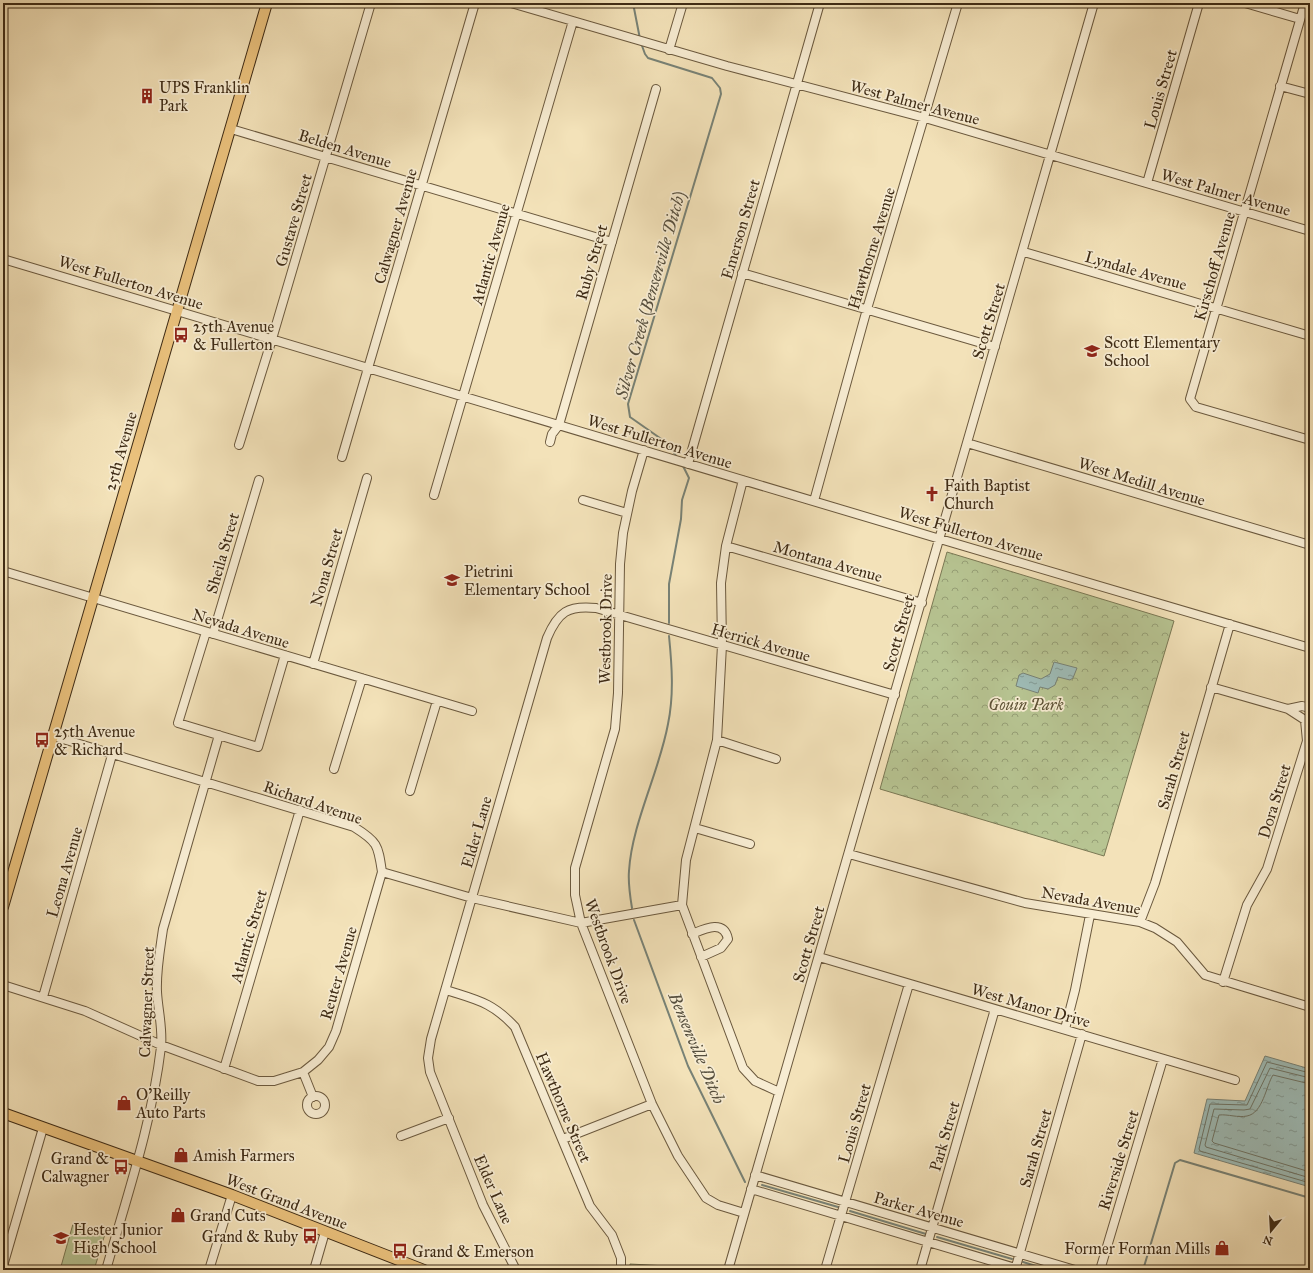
<svg xmlns="http://www.w3.org/2000/svg" width="1313" height="1273" font-family="'IM FELL Great Primer',serif">
<style>
.grass{fill:#b7c492;stroke:#7a7854}
.park{fill:url(#park-crowns);stroke:#7a7854}
.water{fill:url(#water-ripples);stroke:#788276}
.lines{fill:none;stroke-linecap:round;stroke-linejoin:round}
.shore{stroke:#6e7466;stroke-width:1}
.stream{stroke:#788276;stroke-width:2}
.minor-casing{stroke:#6b593e;stroke-width:10}
.major-casing{stroke:#3e2b15;stroke-width:12}
.minor{stroke:#f7ecd2;stroke-width:8}
.major{stroke:#eac17c;stroke-width:10}
.labels{text-anchor:middle;stroke-width:3.5;stroke-linejoin:round;paint-order:stroke}
.poi-label{font-size:16px;fill:#3e2b15;stroke:#f7ecd2;text-anchor:start}
.street-label{font-size:16px;fill:#3e2b15;stroke:#f7ecd2}
.park-label{font-size:16px;font-style:italic;fill:#5c5134;stroke:#f7ecd2}
.water-label{font-size:17px;font-style:italic;fill:#564f3e;stroke:#f7ecd2}
</style>
<defs>
<pattern id="park-crowns" width="20" height="18" patternUnits="userSpaceOnUse"><rect width="20" height="18" fill="#b7c492"/><path d="M2 6a3 3 0 1 1 6 0M12 15a3 3 0 1 1 6 0" fill="none" stroke="#969f76"/></pattern>
<pattern id="water-ripples" width="26" height="14" patternUnits="userSpaceOnUse"><rect width="26" height="14" fill="#9ebcb7"/><path d="M2 4q2-2 4 0t4 0M15 11q2-2 4 0t4 0" fill="none" stroke="#829994"/></pattern>
</defs>
<rect width="100%" height="100%" fill="#f3e2b9"/>
<filter id="stains"><feTurbulence type="fractalNoise" baseFrequency=".005" numOctaves="4"/><feColorMatrix values="0 0 0 0 .2 0 0 0 0 .09 0 0 0 0 .02 0 0 0 .5 -.17"/></filter>
<radialGradient id="worn" r=".72"><stop offset=".6" stop-color="#630" stop-opacity="0"/><stop offset="1" stop-color="#630" stop-opacity=".3"/></radialGradient>
<path class="grass" d="M73,1224L105,1234L94,1270H60Z"/>
<path class="park" d="M947,552L1174,621L1104,856L880,789Z
M630,1264L667,1266V1270H630Z"/>
<path class="water" d="M1054,662L1077,668L1073,678L1070,680L1058,677L1055,685L1048,689L1040,687L1038,693L1016,686L1019,675L1023,673L1041,679L1050,674Z
M1265,1056L1310,1069V1187L1194,1153L1207,1099L1245,1101Z"/>
<g class="lines">
<path class="shore" d="M1310,1073L1267,1062L1247,1105L1210,1104L1199,1149L1200,1151L1310,1183
M1310,1078L1270,1068L1250,1109L1244,1110L1214,1109L1205,1145L1206,1147L1310,1178
M1310,1084L1273,1075C1266,1086 1263,1113 1247,1116C1238,1118 1228,1114 1219,1115L1212,1141L1214,1143L1310,1172"/>
<path class="stream" d="M633,3L640,39
M641,43L645,54L648,58L712,78L720,88L721,94L628,404L630,417L667,443L677,457
M669,623V584L681,519L682,500L689,478L683,466
M632,908C630,896 628,883 629,871C632,823 659,773 668,724C674,695 672,666 669,636
M634,920L688,1066L745,1182
M762,1185L838,1207
M850,1211L926,1234
M937,1237L1012,1259
M1023,1262L1049,1270
M1143,1270L1175,1163L1180,1160L1310,1198"/>
<g class="minor-casing">
<path id="minor" d="M511,3L727,66L925,118L1310,231
M1245,3L1300,19
M1305,3L1190,399L1196,407L1310,440
M669,50L683,3
M1280,86L1310,94
M231,129L612,242
M1147,183L1199,3
M1024,252L1310,336
M3,259L940,539L1310,648
M742,273L995,347
M550,442L552,434L559,425L656,89
M967,443L1310,545
M239,445L272,339L371,3
M644,450L632,491L623,533L620,564L618,693L615,729L575,868V895L581,923L652,1104L678,1156L706,1198L718,1205L744,1213
M342,457L475,3
M688,464L820,3
M743,480L726,546L721,583L722,645L717,740L686,860L682,905L743,1068L755,1081L779,1092
M434,495L573,21
M583,500L627,513
M814,501L867,309L958,3
M726,546L922,603
M3,571L472,711
M206,632L178,723L258,747L285,655
M213,634L259,480
M313,664L367,478
M1211,687L1288,709L1305,720L1307,741L1267,869L1247,905L1223,982
M1288,709L1302,706L1310,708
M717,740L776,759
M334,769L362,678
M410,791L437,701
M695,828L750,844
M849,854L1025,903L1140,922L1155,928L1177,942L1205,975L1310,1007
M382,872L472,898L581,923L682,905
M1140,922L1155,883L1230,624
M692,934C704,929 724,919 728,939L721,948L701,957
M819,957L1235,1080
M3,985L85,1011L161,1045L258,1081H274L303,1072L318,1060L329,1047L336,1031L382,872C378,845 378,842 354,827L53,736
M446,990C477,1000 492,1002 515,1027L590,1206L612,1235L621,1258V1270
M43,997L112,755
M1065,1029L1075,990L1090,915
M224,1069L300,810
M303,1072L313,1097
M307 1105a9 9 0 1 1 18 0a9 9 0 1 1-18 0Z
M401,1136L449,1118
M563,1139L652,1104
M755,1175L1075,1270
M751,1189L1022,1270
M3,1266L43,1128
M106,1270C127,1196 152,1123 161,1047C163,1029 158,1010 157,992C156,971 160,950 163,929L219,735
M209,1270L232,1195
M314,1270L325,1232
M516,1270L483,1205L430,1072L428,1058L431,1039L547,638C558,612 568,605 596,608L895,695
M728,1270L1094,3
M825,1270L909,984
M920,1270L995,1009
M1015,1270L1082,1034
M1100,1270L1163,1059"/>
</g>
<g class="major-casing">
<path id="major" d="M3,907L267,3
M3,1113L232,1195L424,1270"/>
</g>
<use href="#minor" class="minor"/>
<use href="#major" class="major"/>
</g>
<defs>
<g id="building-bare" transform="scale(1.2)"><path d="M-4-6H4V6H1V3H-1V6H-4ZM-2.5-4.3h1.7v1.8h-1.7ZM.8-4.3h1.7v1.8H.8ZM-2.5-1h1.7V.8h-1.7ZM.8-1h1.7V.8H.8Z" fill="#8f2418" stroke="#f7ecd2" stroke-width="2.5" paint-order="stroke"/></g>
<g id="bus-bare" transform="scale(1.2)"><path d="M-5-6H5V4H4V6H2V4H-2V6H-4V4H-5ZM-3.5-4V0h7V-4ZM-3.5 1.2v1.5H-2V1.2ZM2 1.2v1.5H3.5V1.2Z" fill="#8f2418" stroke="#f7ecd2" stroke-width="2.5" paint-order="stroke"/></g>
<g id="school-bare" transform="scale(1.2)"><path d="M0-5L7-2L0 1L-7-2ZM-4 1L0 2.5L4 1V4Q0 6-4 4Z" fill="#8f2418" stroke="#f7ecd2" stroke-width="2.5" paint-order="stroke"/></g>
<g id="church-bare" transform="scale(1.2)"><path d="M-1.2-6h2.4v3.5h3.3v2.4h-3.3V6h-2.4V-.1h-3.3v-2.4h3.3Z" fill="#8f2418" stroke="#f7ecd2" stroke-width="2.5" paint-order="stroke"/></g>
<g id="shop-bare" transform="scale(1.2)"><path d="M-5-2.5h2.3a2.7 3.5 0 0 1 5.4 0H5L5.5 6h-11ZM-1.5-2.5h3a1.5 2.3 0 0 0-3 0Z" fill="#8f2418" stroke="#f7ecd2" stroke-width="2.5" paint-order="stroke"/></g>
</defs>
<g fill-rule="evenodd">
<use href="#building-bare" x="147" y="96"/>
<use href="#bus-bare" x="181" y="335"/>
<use href="#school-bare" x="1092" y="351"/>
<use href="#church-bare" x="932" y="494"/>
<use href="#school-bare" x="452" y="580"/>
<use href="#bus-bare" x="42" y="740"/>
<use href="#shop-bare" x="124" y="1103"/>
<use href="#shop-bare" x="181" y="1155"/>
<use href="#bus-bare" x="121" y="1167"/>
<use href="#shop-bare" x="178" y="1215"/>
<use href="#bus-bare" x="310" y="1236"/>
<use href="#school-bare" x="61" y="1238"/>
<use href="#shop-bare" x="1222" y="1248"/>
<use href="#bus-bare" x="400" y="1251"/>
</g>
<g class="labels">
<g class="poi-label">
<text x="159" y="93">UPS Franklin<tspan x="159" dy="18">Park</tspan></text>
<text x="193" y="332">25th Avenue<tspan x="193" dy="18">&amp; Fullerton</tspan></text>
<text x="1104" y="348">Scott Elementary<tspan x="1104" dy="18">School</tspan></text>
<text x="944" y="491">Faith Baptist<tspan x="944" dy="18">Church</tspan></text>
<text x="464" y="577">Pietrini<tspan x="464" dy="18">Elementary School</tspan></text>
<text x="54" y="737">25th Avenue<tspan x="54" dy="18">&amp; Richard</tspan></text>
<text x="136" y="1100">O'Reilly<tspan x="136" dy="18">Auto Parts</tspan></text>
<text x="193" y="1161">Amish Farmers</text>
<text x="109" y="1164" text-anchor="end">Grand &amp;<tspan x="109" dy="18">Calwagner</tspan></text>
<text x="190" y="1221">Grand Cuts</text>
<text x="73" y="1235">Hester Junior<tspan x="73" dy="18">High School</tspan></text>
<text x="298" y="1242" text-anchor="end">Grand &amp; Ruby</text>
<text x="1210" y="1254" text-anchor="end">Former Forman Mills</text>
<text x="412" y="1257">Grand &amp; Emerson</text>
</g>
<g class="street-label">
<text transform="translate(1160 89) rotate(-74)" y="6">Louis Street</text>
<text transform="translate(915 102) rotate(15)" y="6">West Palmer Avenue</text>
<text transform="translate(345 148) rotate(17)" y="6">Belden Avenue</text>
<text transform="translate(1226 192) rotate(16)" y="6">West Palmer Avenue</text>
<text transform="translate(293 220) rotate(-74)" y="6">Gustave Street</text>
<text transform="translate(395 226) rotate(-74)" y="6">Calwagner Avenue</text>
<text transform="translate(740 229) rotate(-74)" y="6">Emerson Street</text>
<text transform="translate(871 248) rotate(-73)" y="6">Hawthorne Avenue</text>
<text transform="translate(490 254) rotate(-74)" y="6">Atlantic Avenue</text>
<text transform="translate(591 262) rotate(-74)" y="6">Ruby Street</text>
<text transform="translate(1214 266) rotate(-74)" y="6">Kirschoff Avenue</text>
<text transform="translate(1136 270) rotate(16)" y="6">Lyndale Avenue</text>
<text transform="translate(131 282) rotate(17)" y="6">West Fullerton Avenue</text>
<text transform="translate(988 321) rotate(-73)" y="6">Scott Street</text>
<text transform="translate(660 441) rotate(17)" y="6">West Fullerton Avenue</text>
<text transform="translate(120 451) rotate(-74)" y="6">25th Avenue</text>
<text transform="translate(1142 481) rotate(17)" y="6">West Medill Avenue</text>
<text transform="translate(971 533) rotate(17)" y="6">West Fullerton Avenue</text>
<text transform="translate(222 553) rotate(-74)" y="6">Sheila Street</text>
<text transform="translate(828 561) rotate(16)" y="6">Montana Avenue</text>
<text transform="translate(326 567) rotate(-74)" y="6">Nona Street</text>
<text transform="translate(241 628) rotate(17)" y="6">Nevada Avenue</text>
<text transform="translate(605 629) rotate(-89)" y="6">Westbrook Drive</text>
<text transform="translate(898 633) rotate(-74)" y="6">Scott Street</text>
<text transform="translate(761 642) rotate(16)" y="6">Herrick Avenue</text>
<text transform="translate(1173 770) rotate(-74)" y="6">Sarah Street</text>
<text transform="translate(1274 801) rotate(-73)" y="6">Dora Street</text>
<text transform="translate(313 802) rotate(19)" y="6">Richard Avenue</text>
<text transform="translate(476 832) rotate(-74)" y="6">Elder Lane</text>
<text transform="translate(64 872) rotate(-74)" y="6">Leona Avenue</text>
<text transform="translate(1091 900) rotate(10)" y="6">Nevada Avenue</text>
<text transform="translate(248 936) rotate(-74)" y="6">Atlantic Street</text>
<text transform="translate(808 944) rotate(-74)" y="6">Scott Street</text>
<text transform="translate(609 951) rotate(70)" y="6">Westbrook Drive</text>
<text transform="translate(338 973) rotate(-74)" y="6">Reuter Avenue</text>
<text transform="translate(146 1002) rotate(-88)" y="6">Calwagner Street</text>
<text transform="translate(1031 1005) rotate(16)" y="6">West Manor Drive</text>
<text transform="translate(564 1107) rotate(67)" y="6">Hawthorne Street</text>
<text transform="translate(854 1123) rotate(-74)" y="6">Louis Street</text>
<text transform="translate(944 1136) rotate(-74)" y="6">Park Street</text>
<text transform="translate(1035 1148) rotate(-74)" y="6">Sarah Street</text>
<text transform="translate(1118 1160) rotate(-73)" y="6">Riverside Street</text>
<text transform="translate(494 1189) rotate(66)" y="6">Elder Lane</text>
<text transform="translate(287 1201) rotate(21)" y="6">West Grand Avenue</text>
<text transform="translate(919 1209) rotate(16)" y="6">Parker Avenue</text>
</g>
<g class="park-label">
<text x="1026" y="710">Gouin Park</text>
</g>
<g class="water-label">
<text transform="translate(650 295) rotate(-74)" y="6">Silver Creek (Bensenville Ditch)</text>
<text transform="translate(697 1048) rotate(67)" y="6">Bensenville Ditch</text>
</g>
</g>
<rect width="1313" height="1273" fill="none" stroke="#f3e2b9" stroke-width="16"/>
<rect x="4" y="4" width="1305" height="1265" fill="none" stroke="#3e2b15" stroke-width="2"/>
<rect x="8" y="8" width="1297" height="1257" fill="none" stroke="#3e2b15"/>
<g transform="translate(1271 1231) rotate(198)" stroke="#f7ecd2" stroke-width="3" paint-order="stroke">
<path d="M0-3L7 15L0 10L-7 15Z" fill="#3e2b15"/>
<text y="-6" font-size="11" font-weight="bold" text-anchor="middle" fill="#3e2b15">N</text>
</g>
<rect width="100%" height="100%" filter="url(#stains)"/>
<rect width="100%" height="100%" fill="url(#worn)"/>
</svg>
